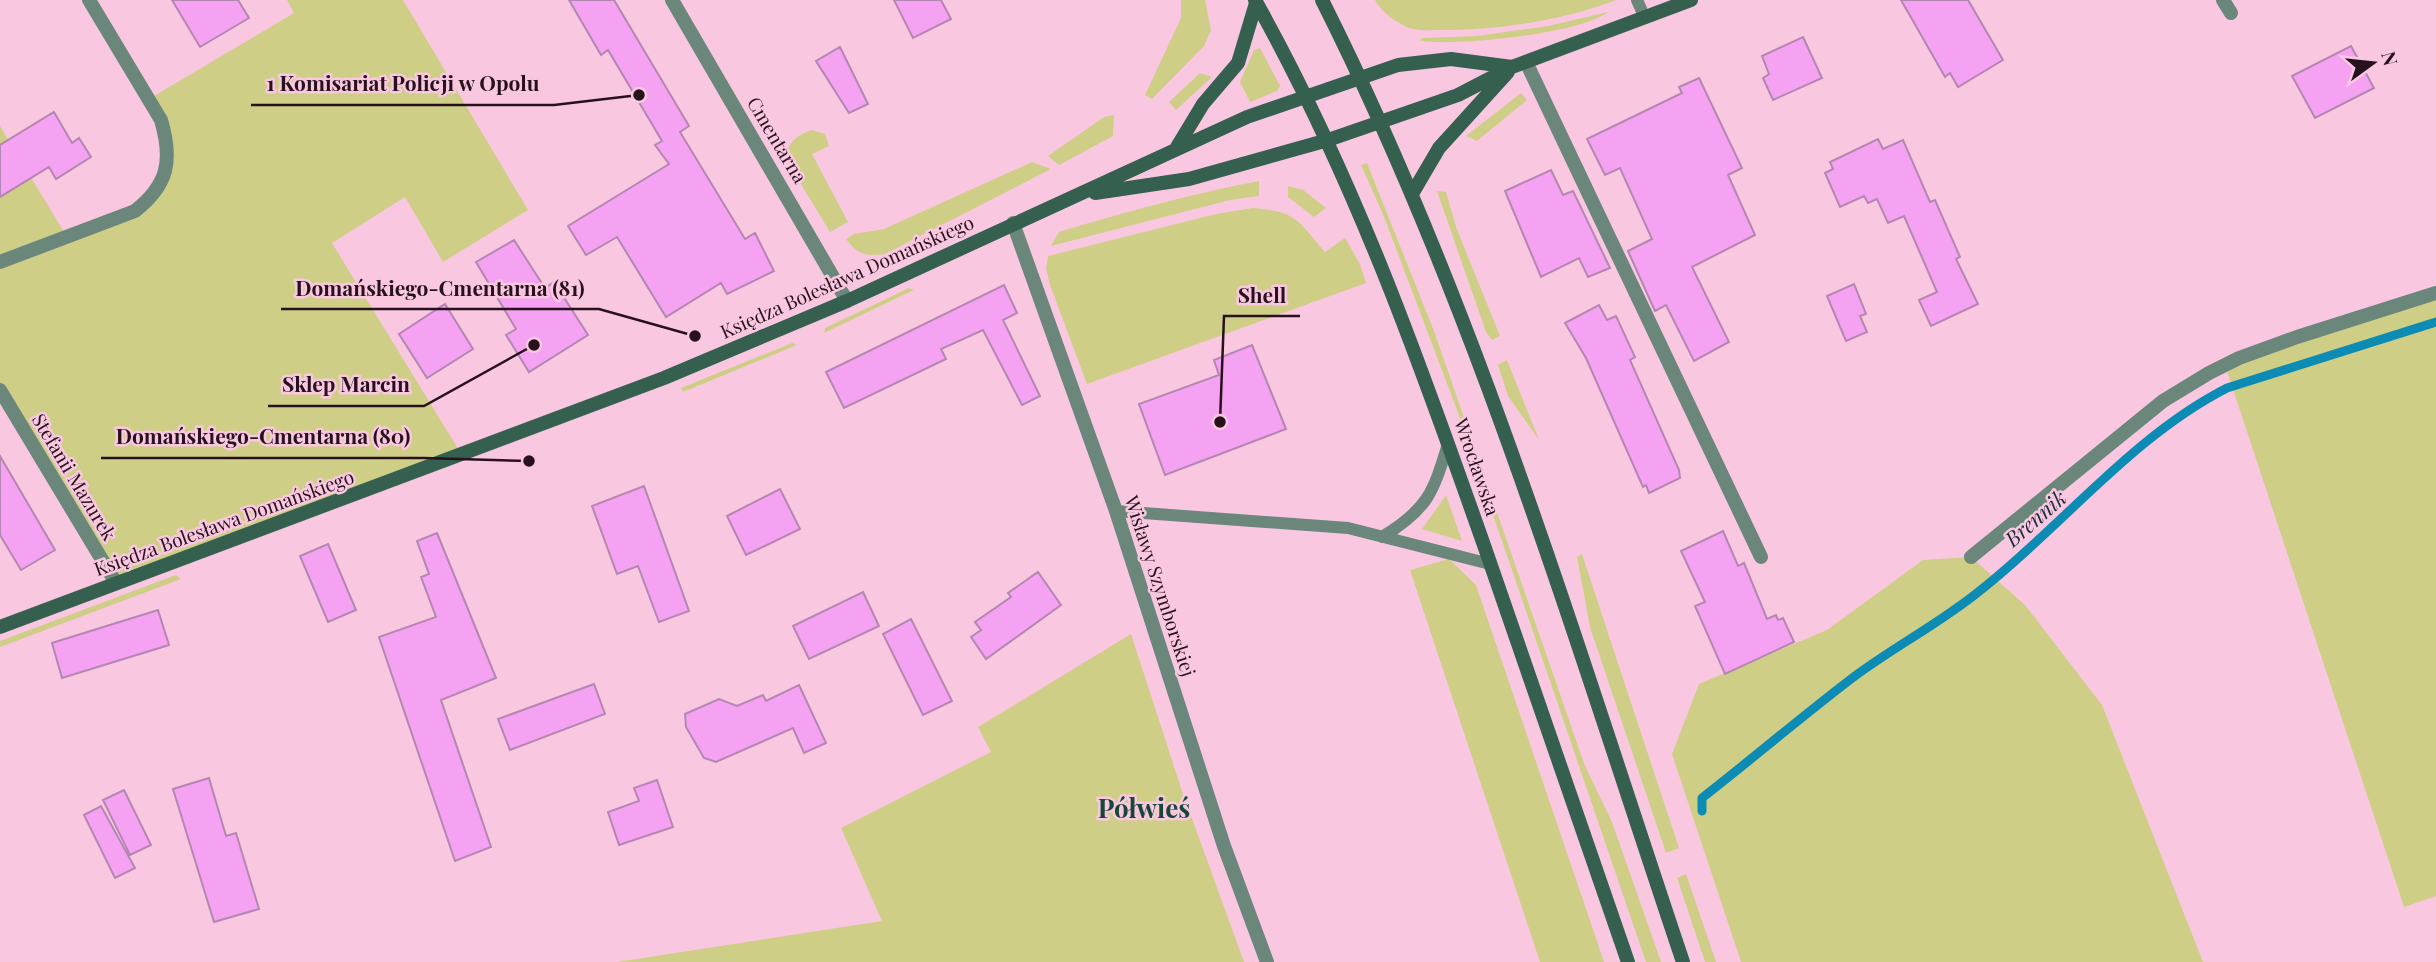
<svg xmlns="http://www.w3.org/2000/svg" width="2436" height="962" font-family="'Playfair Display',serif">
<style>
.green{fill:#cfce87}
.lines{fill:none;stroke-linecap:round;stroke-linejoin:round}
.stream{stroke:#0c8cb5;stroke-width:9}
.building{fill:#f5a2f3;stroke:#b487b2;stroke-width:2}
.service{stroke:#6b867b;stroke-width:12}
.minor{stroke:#6b867b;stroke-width:14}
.secondary{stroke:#355f4f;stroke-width:14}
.labels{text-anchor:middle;stroke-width:5;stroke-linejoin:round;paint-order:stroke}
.street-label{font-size:19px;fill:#26111c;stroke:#f9c8e0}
.water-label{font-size:21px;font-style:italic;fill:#172e38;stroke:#f9c8e0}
.district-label{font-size:26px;font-weight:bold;fill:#164737;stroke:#f9c8e0}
.leader{fill:none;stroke:#26111c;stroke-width:2.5}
.callout-dot{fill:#26111c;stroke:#f9c8e0;stroke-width:2.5}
.callout-label{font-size:21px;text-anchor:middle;font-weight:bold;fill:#26111c;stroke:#f9c8e0;stroke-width:5;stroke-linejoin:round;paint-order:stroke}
</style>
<rect width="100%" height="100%" fill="#f9c8e0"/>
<path class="green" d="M287,0H403L528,210L443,262L405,197L332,243L462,455L116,583L0,390V126L67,237L151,198L167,155L149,99L294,13Z
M1181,0H1205L1211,30L1204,46L1152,99L1145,95L1181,18Z
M1375,0H1616C1562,21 1498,30 1440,30C1432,30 1421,31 1413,29C1399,25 1382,13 1375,0Z
M1608,12C1580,34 1457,46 1420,41L1422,38L1477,36L1548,26Z
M1260,48L1280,86L1277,91L1250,102L1240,82L1254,50Z
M1200,73L1212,77L1176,110L1169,102Z
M1521,93L1527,100L1477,141L1466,136Z
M1114,115L1113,136L1059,165L1048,156L1104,117Z
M812,130L825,134L829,146L812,154L848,222L830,232L785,158C789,142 796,135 812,130Z
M1032,162L1051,169L885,254C866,257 857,254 846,239L854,234L884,229Z
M1367,163L1434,331L1585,766L1612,822L1661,962H1646L1460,418L1383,214L1361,165Z
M1259,181V196L1230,200L1051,246L1059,232C1125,212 1191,194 1259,181Z
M1288,186L1303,190L1326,208L1314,217L1288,197Z
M1437,191L1446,192L1456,227L1500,336L1492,340L1486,332Z
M1253,208C1298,212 1297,220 1325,252L1345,238L1360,264L1366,283L1087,384L1050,285L1046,269L1048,256L1216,214Z
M909,288L914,290L824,333L825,328Z
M2436,293V896L2404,907L2225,365Z
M792,343L797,345L683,392L681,388Z
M1507,360L1539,440L1508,396L1498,365Z
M1446,495L1462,541L1422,529Z
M1582,554L1679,848L1666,853L1590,627L1577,557Z
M1971,557L2025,605L2102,705L2203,962H1741L1672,754L1699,684L1827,630L1923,560Z
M1449,559L1476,585L1604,962H1540L1410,570Z
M176,575L181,579L0,647V641Z
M1131,634L1182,791L1244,962H617L882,921L841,828L991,752L978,727Z
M1686,874L1716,962H1705L1677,878Z"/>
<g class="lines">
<path class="stream" d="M1702,811V798C1752,759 1800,718 1851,679C1893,647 1941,623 1982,589C2064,524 2133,436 2227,388L2436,322"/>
</g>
<path class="building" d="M172,0H238L249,18L200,47Z
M569,0H614L689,126L680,132L745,239L755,233L774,271L727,294L721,283L666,317L617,237L586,255L568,226L669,164L655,145L662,141L608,50L601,55Z
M894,0H941L951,19L913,38Z
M1901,0H1968L2003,60L1958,87L1950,73L1945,77Z
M1803,37L1822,78L1773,100L1763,78L1769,74L1762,56Z
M2351,46L2374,88L2315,118L2292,76Z
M840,47L868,104L849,113L816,61Z
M1699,78L1742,168L1728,175L1755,235L1692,267L1729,342L1694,361L1666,305L1655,311L1628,251L1652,239L1620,168L1605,175L1587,139L1682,93L1679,87Z
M54,112L72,143L79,138L91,157L56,179L49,167L0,197V145Z
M1878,139L1883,149L1903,140L1930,202L1935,200L1960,257L1956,259L1978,304L1931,326L1919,300L1937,292L1904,216L1888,223L1877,199L1868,203L1864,196L1840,207L1825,173L1833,169L1830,162Z
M1551,170L1563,195L1573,191L1610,268L1588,277L1579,258L1541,277L1505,191Z
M514,240L545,288L554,282L588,335L529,372L506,335L516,329L476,262Z
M1854,284L1866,314L1860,316L1867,332L1846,341L1827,296Z
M1004,285L1017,313L1003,320L1040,396L1022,405L983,330L941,349L946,359L844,408L826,372Z
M445,304L473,349L427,378L399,334Z
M1599,305L1607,320L1616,316L1635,357L1630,360L1679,470L1680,478L1649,493L1646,485L1643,487L1586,358L1565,323Z
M1252,345L1286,429L1165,475L1139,404L1219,375L1214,360Z
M0,456L55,550L21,570L0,535Z
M644,486L689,611L659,622L638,566L617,574L592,506Z
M780,489L800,529L746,555L727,516Z
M1723,531L1738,566L1744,563L1767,619L1776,615L1778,620L1783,618L1794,642L1725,674L1695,606L1705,602L1681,551Z
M437,533L496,678L441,700L491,847L455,861L379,637L436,617L421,577L429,574L417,541Z
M328,544L356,610L328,622L300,556Z
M1038,572L1061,605L986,659L971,637L981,630L975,622L1011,597L1008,593Z
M863,592L879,626L809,659L793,626Z
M158,610L169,645L62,678L52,643Z
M911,619L952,701L923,715L883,634Z
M594,684L605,714L510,750L498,719Z
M799,685L826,743L804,753L793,728L716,762L704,758L686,727L685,714L719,699L737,706L763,695L766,701Z
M209,778L226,836L236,833L259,909L214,922L173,789Z
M657,780L673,827L619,845L608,812L639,801L634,788Z
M124,790L151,845L130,855L103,800Z
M101,806L135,868L115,878L84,815Z"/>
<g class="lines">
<path class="service" d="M1637,0L1645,18
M1116,511L1348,528L1490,564
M1382,537C1428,509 1433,493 1448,444"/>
<path class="minor" d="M672,0L847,301
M2223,0L2231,13
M1526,62L1761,557
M1013,223L1116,511L1224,846L1267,962
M0,262L135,211C168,185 173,161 161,120L89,0
M0,390L116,583
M1971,557L2163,401L2209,373L2239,358L2297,337L2436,293"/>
<path class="secondary" d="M1255,0C1354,177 1419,360 1486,551C1533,688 1581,825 1628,962
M1322,0C1476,306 1574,638 1683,962
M1177,147L1203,104L1238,63L1256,3
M1095,193L1189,179L1328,140L1458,95L1512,67L1691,0
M1412,194L1439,148L1508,72
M0,627L664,378L847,301L1247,117L1398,65L1451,59L1512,67"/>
</g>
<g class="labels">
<g class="street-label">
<text transform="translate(777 140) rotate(59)" y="7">Cmentarna</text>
<text transform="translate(847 277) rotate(-24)" y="7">Księdza Bolesława Domańskiego</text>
<text transform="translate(1477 467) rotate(71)" y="7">Wrocławska</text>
<text transform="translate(74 477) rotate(59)" y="7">Stefanii Mazurek</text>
<text transform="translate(224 523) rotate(-20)" y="7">Księdza Bolesława Domańskiego</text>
<text transform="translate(1160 586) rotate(72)" y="7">Wisławy Szymborskiej</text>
</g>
<g class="water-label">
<text transform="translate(2036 519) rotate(-41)" y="7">Brennik</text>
</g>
<g class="district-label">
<text x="1144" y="818">Półwieś</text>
</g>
</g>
<path class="leader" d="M639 95L554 105H251M695 336L599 309H281M1220 422L1224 316H1300M534 345L424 406H268M529 461L424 458H101"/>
<g class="callout-dot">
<circle cx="639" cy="95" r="7"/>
<circle cx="695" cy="336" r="7"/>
<circle cx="1220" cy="422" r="7"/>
<circle cx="534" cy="345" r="7"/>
<circle cx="529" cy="461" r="7"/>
</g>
<g class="callout-label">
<text x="403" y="91">1 Komisariat Policji w Opolu</text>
<text x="440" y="296">Domańskiego-Cmentarna (81)</text>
<text x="1262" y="303">Shell</text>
<text x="346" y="392">Sklep Marcin</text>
<text x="263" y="444">Domańskiego-Cmentarna (80)</text>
</g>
<g transform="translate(2373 63) rotate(75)" stroke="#f9c8e0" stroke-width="5" paint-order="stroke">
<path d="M0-5L12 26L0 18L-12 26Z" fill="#26111c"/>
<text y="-10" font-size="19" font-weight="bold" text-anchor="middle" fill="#26111c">N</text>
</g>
</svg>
